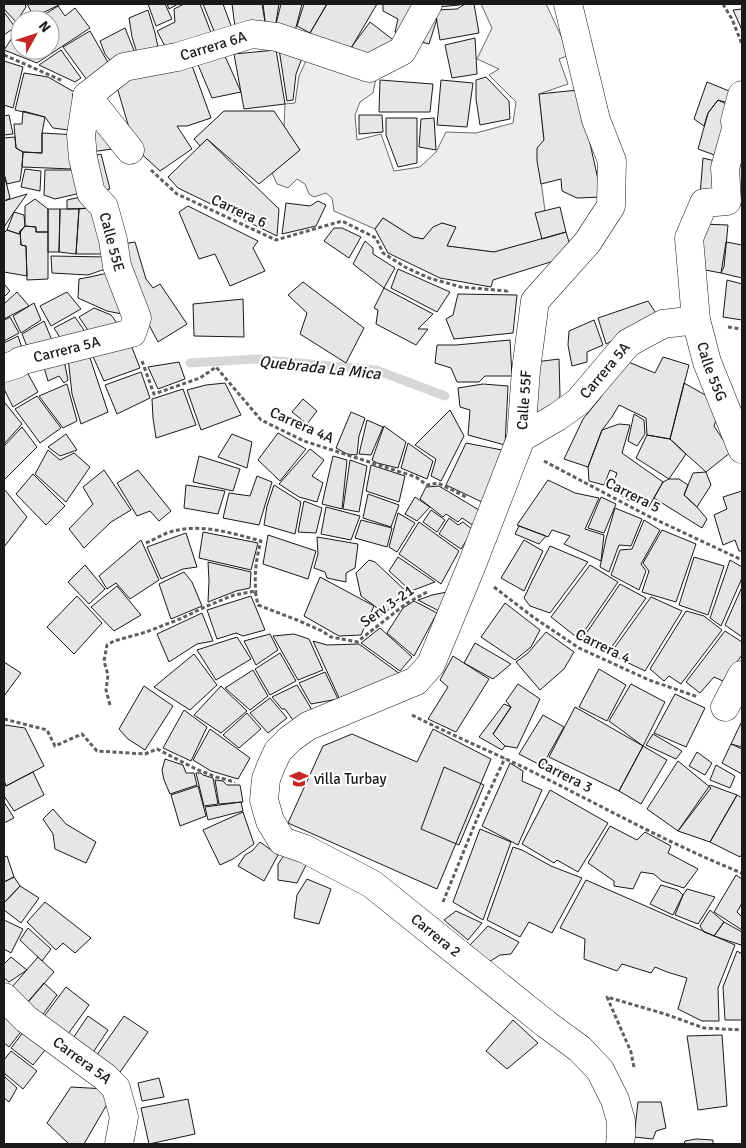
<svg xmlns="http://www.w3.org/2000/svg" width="746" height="1148" font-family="Signika,sans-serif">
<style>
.built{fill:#ededed;stroke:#6a6a6a}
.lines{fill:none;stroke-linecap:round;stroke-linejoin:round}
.stream{stroke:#d7d7d7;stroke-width:9}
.building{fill:#e6e6e6;stroke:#1a1a1a}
.minor-casing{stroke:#1a1a1a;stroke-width:29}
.path{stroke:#5f5f5f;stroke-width:3;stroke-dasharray:4 2.5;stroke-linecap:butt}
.minor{stroke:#fff;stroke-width:28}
.labels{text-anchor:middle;stroke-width:4;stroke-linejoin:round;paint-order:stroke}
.street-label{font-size:15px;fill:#1a1a1a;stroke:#fff}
.poi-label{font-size:15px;fill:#1a1a1a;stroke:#fff;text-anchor:start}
.water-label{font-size:16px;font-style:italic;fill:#1a1a1a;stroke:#fff}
</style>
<rect width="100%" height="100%" fill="#fff"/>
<path class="built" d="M481,4H546L570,55L559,59L568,84L539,94L544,140L541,181L545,211L542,239L494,252L447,246L455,227L442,223L433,228L423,239L413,237L383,218L375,229L334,211L332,198L326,193L314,197L309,194L305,184L297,179L288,188L277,184L272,173L300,150L284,127L285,104L295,103L299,76L308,56L376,78L373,93L360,102L355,115L357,140L381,134L394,171L420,167L436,152L446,132L476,133L513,123L516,102L489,75L499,69L477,59L492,28Z"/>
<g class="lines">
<path class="stream" d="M190,363L256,359L376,370L445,396"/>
</g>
<path class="building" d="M4,4H25L26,7L16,22L4,9Z
M27,4H61L34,17Z
M148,4H165L172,19L156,26Z
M167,4H178L169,9Z
M184,4H200L212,35L169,54L157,31L175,22L174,9Z
M203,4H223L234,34L216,36Z
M232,4H262L266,28L235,27Z
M263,4H279L275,28H266Z
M281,4H302L294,35L275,28Z
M304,4H327L310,33L297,26Z
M327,4H377L347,55L310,33Z
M383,4H416L403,37L395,32L398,19L383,11Z
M439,4H462L459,5L438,7Z
M465,4H474L479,33L440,40L435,10L457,9Z
M58,6L65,16L75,8L90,28L37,63L4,50L14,35L20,31V50H50V20H36Z
M742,9V30L733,10Z
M148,10L155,33L160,56L139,59L132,37L129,18Z
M4,12L15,27L4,35Z
M427,18L437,19L429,44L414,40Z
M370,22L396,42L371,62L350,49Z
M125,28L135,53L113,64L105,54L100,41Z
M90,31L110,66L87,80L63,47Z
M475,38L477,74L452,78L445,45Z
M220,45L241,92L212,98L196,60Z
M279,49L304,53L296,74L293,100L287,101Z
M61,50L81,78L75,82L39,65Z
M276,50L285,104L244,109L234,54Z
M190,60L211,118L187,126H177L192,149L160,171L135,148L114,77Z
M4,61L23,67L13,108L4,105Z
M24,73L48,77L83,97L76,131L53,128L45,117L15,110Z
M486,77L509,101L510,119L480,125L476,99V80Z
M380,80L433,84L430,112H379Z
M441,80L473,83L467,127L437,125Z
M707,82L734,93L731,104L718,100L708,113L704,126L694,119Z
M578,90L602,197L577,198L562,191L561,179L541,184L537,161V148L544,140L539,94Z
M718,100L735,108L720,157L698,149L708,113Z
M97,102L119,148L91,152Z
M23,111L45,117L42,133V153L23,152L16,148L14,124H22Z
M224,111H274L300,150L259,184L207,139L200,146L194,139Z
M9,115L13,134L4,135V116Z
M359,115H382L383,132L359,134Z
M386,118H417V163L398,167L386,135Z
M434,118L436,150L419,147L421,119Z
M42,133L79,135L72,169L22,167L23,152L42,153Z
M15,137L16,148L23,152L22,167L20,181L7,184L4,174V138Z
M742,138V196H734Z
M207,139L279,209L277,236L178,188L168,177Z
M101,154L110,189L94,192L86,158Z
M703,158L719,162L721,191L700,195Z
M82,160L89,191L55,199L44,195L45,170H71Z
M25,169L41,171L40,191L21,187Z
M4,174L10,198L4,201Z
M27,194L14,212L4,227V201Z
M90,195L93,208L67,209V200Z
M35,199L48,209V232H36V227L25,226V206Z
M318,201L326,205L316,226L282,234L286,203L310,206Z
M188,206L258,241L253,248L265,271L230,286L215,254L199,259L179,212Z
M100,207L112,254H76L79,209Z
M560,207L566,232L542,239L535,213Z
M48,209H60L59,252H48Z
M60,209H79L76,254L59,252Z
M14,212L24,215L25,226L19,234L7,230Z
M383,218L413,237L423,239L433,227L442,223L456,227L447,246L494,252L566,232L573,255L493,280L491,287L440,278L388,253L375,229Z
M701,224L728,225L724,267L721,273L695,268Z
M25,226L36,227V232H48V279L27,280L26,246L21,245L20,231Z
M334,228H342L361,237L349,258L324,241Z
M7,230L19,234L20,231L21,245L26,246L27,276L4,272V233Z
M365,241L373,248V254L395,268L384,288L353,264Z
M135,242L146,279L153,288L160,284L187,324L158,342L137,302L115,245Z
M726,242L742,245V278L721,273Z
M51,256L108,257V268L88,275L52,273Z
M398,269L450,292L437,312L391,288Z
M112,272L122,314L107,311L78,298L79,279L90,277Z
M727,280L742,284V320L723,317Z
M303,282L364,328L346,363L300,334L307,313L288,295Z
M4,284L10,291L4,297Z
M384,288L433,314L418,329H428L416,345L376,324L378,310L374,308Z
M17,292L29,306L4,319V304Z
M67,292L81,309L51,326L40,306Z
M458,294L517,295L513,333L454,339L446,319L453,315Z
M243,299L244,337L194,336L193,304Z
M648,301L659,318L606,344L598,318Z
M34,303L41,320L21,333L13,316Z
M94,308L111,315L121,328L94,339L79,317Z
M10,317L19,333L4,341V319L5,320Z
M75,317L90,339L64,344L54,328Z
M594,320L603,345L587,352V362L572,366L568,345L569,331Z
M44,321L51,338L59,348L31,356L22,334Z
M18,336L24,354L4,364V343Z
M129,340L140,368L104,381L91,352Z
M510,340L512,376H485L479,382H457L451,368L435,363L437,345H456Z
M88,352L108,412L81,424L72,394L68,357Z
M63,355L68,380L64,383L59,376L48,381L42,361Z
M663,357L689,365L670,439L647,435L646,418L619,405L612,417L602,430L588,467L564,459L583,419L601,397L605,384L626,361L655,373Z
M559,359L560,396L553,411L537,424L534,407L535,362Z
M179,362L185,379L158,389L148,367Z
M22,363L38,392L13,407L4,389V372Z
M141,372L150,398L117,414L105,385Z
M225,383L241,415L201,430L187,390L206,385Z
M684,383L707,396L717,417L714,426L731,452L706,472L686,454L670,439Z
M67,384L77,421L63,428L39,396Z
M483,384L508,386L505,445L468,435L470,410L460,407L458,388Z
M183,389L196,425L156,438L153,418L152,399Z
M37,396L61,428L40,443L15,409Z
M303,399L317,411L307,424L292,412Z
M5,403L22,424L4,444V404Z
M450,410L464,436L441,481L431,476L436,459L415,445Z
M351,412L365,418L359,436L357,455L347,454L336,448Z
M634,414L644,420L645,434L637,446L628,441Z
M367,420L383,427L371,455L359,454Z
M619,424L630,425L622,453L663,482L648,508L636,498L632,502L611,490L617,473L610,470L604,485L589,481L588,467L602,430Z
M384,426L406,442L398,468L377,463L372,460Z
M22,427L37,447L4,480V446Z
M278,433L306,449L280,481L258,460Z
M66,434L77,450L60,456L48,447Z
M232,434L252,442L247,468L218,457Z
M647,435L670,439L686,454L669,479L636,458Z
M408,443L433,461L427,479L401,468Z
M466,443L502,450L482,502L446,485Z
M310,449L324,460L312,476L323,483L317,502L299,497L279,484Z
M48,450L60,460L74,453L90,467L66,502L35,474Z
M199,456L240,469L233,491L193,482Z
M333,456L347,460L342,509L322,504Z
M350,460L367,466L359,512L343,509Z
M371,465L405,476L399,502L366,491Z
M104,470L131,510L111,522L84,548L69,529L93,504L83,487Z
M138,470L171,511L159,521L150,511L137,516L117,483Z
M706,472L711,485L697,507L684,495L693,473Z
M33,474L65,506L46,525L16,494Z
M257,476L272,482L259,525L223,518L229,493L250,496Z
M669,479H679L688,485L684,495L697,507L707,519L702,528L654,498L663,482Z
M548,480L575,493L599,498L585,529L604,535L601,561L564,544L570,536L552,530L548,537L517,525Z
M186,485L225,491L218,514L184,508Z
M274,485L301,502L295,534L264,525L267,506Z
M439,486L484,513L474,526L462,518L458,522L446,514L443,517L420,499L426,487Z
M4,489L27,517L4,547Z
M742,491V551H739L735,540L723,545L714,515L727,509L723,497Z
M368,494L399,505L391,527L363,518Z
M415,497L430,507L417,521L405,514Z
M601,497L616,504L604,533L588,528Z
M304,501L322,508L316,533L298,532Z
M326,507L360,516L351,540L321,534Z
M615,508L642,519L631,546L619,545L609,572L600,567L606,539Z
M431,510L445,520L437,532L423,522Z
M398,513L415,523L397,552L389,547Z
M449,518L458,525L463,522L473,530L461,549L439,534Z
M361,520L392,528L387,547L355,538Z
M644,520L660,530L641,564L646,571L639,590L611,575L620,550L632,549Z
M419,522L459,551L441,584L399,554Z
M519,526L546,536L539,544L515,534Z
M662,530L696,544L676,602L642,592L649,571L643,563Z
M203,532L258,543L251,570L199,558Z
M186,533L197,567L183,569L161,579L147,547Z
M268,535L316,551L308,579L263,564Z
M317,537L358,544L355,568L346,573V582L327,578L325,572L314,568L318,554Z
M141,540L159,580L130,599L116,583L107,589L99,576Z
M524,540L543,551L524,591L501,578Z
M550,546L588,562L550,613L530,606L524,598L532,581Z
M398,557L435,582L411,591L389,571Z
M694,557L724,566L708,615L679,605Z
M369,560L375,562L409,594L379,617L376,607L361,596L356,573Z
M730,560L742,567V578L721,626L710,618Z
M208,562L251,572L250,588L236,591L208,602L209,581Z
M85,565L105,589L89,604L68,582Z
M590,565L618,582L579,639L551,617Z
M184,572L192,582L202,606L171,619L159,584Z
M320,577L374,606L361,635L339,636L304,616Z
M620,584L646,598L611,648L583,638Z
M117,586L141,615L114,631L91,607Z
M742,587V637L725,625Z
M447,592L439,611L418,600L432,595Z
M77,596L102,623L74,654L47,627Z
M251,596L265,630L243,636L236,633L217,639L207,610Z
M651,597L682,611L645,671L610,654Z
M414,601L437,613L414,656L387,633L403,608Z
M505,603L540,630L531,647L515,660L481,637Z
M686,611L704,616L722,630L681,684L669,676L664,681L650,669Z
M202,613L213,641L197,644L169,662L157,634Z
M380,628L412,657L400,671L361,643Z
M725,631L742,642V655L723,681L714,677L700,693L686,682Z
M546,632L574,652L564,669L540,690L516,662L528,653Z
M270,634L278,650L256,665L244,641Z
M294,634L309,639L323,670L298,680L273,636Z
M237,637L251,659L216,680L197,650Z
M313,641L327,645L359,644L400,674L341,702Z
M475,643L511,664L493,679L464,663Z
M280,653L296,681L270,695L255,669Z
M194,654L217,685L190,710L154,687Z
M453,656L489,679L456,732L428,719L448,687L440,680Z
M4,662L21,673L4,696Z
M599,669L626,685L607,721L579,707Z
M253,670L268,696L250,710L225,688Z
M325,672L338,699L311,704L299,683Z
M518,684L540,699L517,748L505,746L493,734L511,707L506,701Z
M631,684L665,702L643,746L609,721Z
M297,685L312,710L293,720L285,709H282L272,697Z
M144,686L173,706L145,750L128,739L119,729Z
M221,686L247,711L221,733L194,715Z
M675,694L705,708L686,747L654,733Z
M270,698L287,718L268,733L250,713Z
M504,704L511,707L493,734L505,746L502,750L479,737Z
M575,707L643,746L619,791L549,757Z
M184,710L207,727L191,761L163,748Z
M247,713L261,729L239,748L223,735Z
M543,715L564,727L542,766L519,754Z
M741,723L742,724V747L731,744Z
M5,725L25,728L44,766L6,786L4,781V726Z
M210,729L250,758L238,779L211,771L193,760Z
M433,729L491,759L437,889L288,823L323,746L352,734L417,762Z
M653,734L682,751L676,759L646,745Z
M731,744L742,749V774L722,763Z
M643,746L667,760L641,804L619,791Z
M697,752L712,763L705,775L689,766Z
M165,759L183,765L186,773H194L197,785L170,794L164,780L162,770Z
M678,761L711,788L678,831L647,809Z
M510,763L523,771L522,781L542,790L518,845L482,826Z
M716,765L735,776L730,788L710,780Z
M444,767L484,785L459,845L421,829Z
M33,772L44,795L14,811L4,796V784L5,783L6,786Z
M196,773H201L203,775L213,778L218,804L204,806Z
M215,780L223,781L227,785H240L243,802L219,804Z
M710,785L737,795L710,842L678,831Z
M198,786L206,816L180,826L171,795Z
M550,790L608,823L578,872L557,860L554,863L522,844Z
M737,795L742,798V854L740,857L710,842Z
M4,802L14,818L4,823Z
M241,802L243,811L208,820L205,807Z
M53,809L66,824L96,842L86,863L55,849L53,834L43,819Z
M243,812L254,844L233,859L220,865L203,830Z
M610,826L637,840L645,832L671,846L668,853L698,869L684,888L662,881L654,874L641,872L633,889L614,886V881L588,863Z
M480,829L511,842L483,920L453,902Z
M260,842L278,855L264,881L238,866L245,855L252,851Z
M513,847L522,850L551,866L582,878L552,933L529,922L520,937L487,920Z
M285,854L307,863L297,883L278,880V864Z
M7,856L14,877L4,882V857Z
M736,875L742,879V903L737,912L742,917V930L714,912Z
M14,877L20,886L4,903V882Z
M307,879L331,889L319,924L294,918L297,895Z
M586,880L735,945L718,988L719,1021H702L678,1009L687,978L667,972L655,967L651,973L622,964L617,971L584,959L585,939L560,928Z
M661,885L678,890L683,895L673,915L650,904Z
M20,886L39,898L21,923L4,910V903Z
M687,889L715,897L698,924L675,915L683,895Z
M45,902L91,938L75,953L63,943L56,950L27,922Z
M710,910L724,922L714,936L704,932L700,926Z
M456,911L482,923L468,940L444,920Z
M4,920L23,929L11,953L4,949Z
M724,922L742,932V942L741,945L714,936Z
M488,926L519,942L511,954L500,955L489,962L470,945Z
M28,928L51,949L42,961L20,940Z
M737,951L742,954V1020H725L723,987Z
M11,957L27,970L9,982L4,978V964Z
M38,957L54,972L23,1008L6,994Z
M44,983L57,995L41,1017L25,1005Z
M66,987L89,1005L63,1041L39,1023Z
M4,1006L27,1024L9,1047L4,1043Z
M88,1016L108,1030L92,1054L71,1041Z
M124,1016L148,1032L118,1075L94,1059Z
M513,1020L538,1043L507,1069L486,1051Z
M28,1026L50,1044L33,1065L11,1048Z
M722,1035L727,1106L698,1110L687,1036Z
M11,1051L37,1071L23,1089L4,1073V1060Z
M4,1076L17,1088L9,1102L4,1098Z
M159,1078L164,1097L142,1101L138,1083Z
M71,1087L106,1089L110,1099L84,1144H69L47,1123Z
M188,1099L195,1134L149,1144L141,1108Z
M638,1102H661L666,1128L656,1131L653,1139L634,1137Z
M696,1139L713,1140V1144H684L685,1141Z"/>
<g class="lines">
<g class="minor-casing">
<g id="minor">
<path id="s1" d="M568,4L596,120L612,161L611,206L587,243L535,301L526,370L521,438L471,567L431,664L416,681L308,726L290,739L278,751L271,766L266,779L264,800L270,821L282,841L305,849L372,884L546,1024L580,1049L600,1070L615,1100L621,1121V1136L620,1144"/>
<path id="s2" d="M742,95L735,121L736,129L725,168L727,201L704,203L689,238L696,320L707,362L742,449"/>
<path id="s3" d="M87,96L124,67L177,57L252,34L277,37L369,68L402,51L428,4"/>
<path d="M87,96L130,150"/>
<path id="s4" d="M4,368L17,364L20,361L132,333L137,318L117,266L113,240L104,207L91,193L83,158L81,135L87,96"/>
<path id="s5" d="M521,438L557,417L578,402L628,343L663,324L696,320"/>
<path d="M725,707L742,675"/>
<path id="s6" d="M4,997L26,1019L105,1077L116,1088L124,1117L119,1144"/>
</g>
</g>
<path class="path" d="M723,4L732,19L742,44
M4,55L63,81
M151,170L177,194L276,240L342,221L376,238L383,253L405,267L429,278L461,287L507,291L508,290
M728,327L742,329
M142,361L154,394L200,378L216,367L261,420L304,441L416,477L427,485L438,483L466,497
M544,461L648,516L742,560
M146,543C153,540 160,536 167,533C198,522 231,533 261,541C256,559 254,575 256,593
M494,587L533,617L579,648L649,680L698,697
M110,705L106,690L108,675L104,661L107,645L114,641L146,632L180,619L207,606L234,595L255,591L258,605L297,620L322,631L331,637L357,642L407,603L427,592
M412,715C455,737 500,755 543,777C609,810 674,846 742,873
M4,719L47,730L55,746L82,734L97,751L145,754L157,749L196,769L216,777L235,782
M443,902L481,809L505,758
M634,1067L631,1052L607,997L665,1014L704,1028L742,1030"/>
<use href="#minor" class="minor"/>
</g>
<defs>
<g id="school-bare" transform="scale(1.5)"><path d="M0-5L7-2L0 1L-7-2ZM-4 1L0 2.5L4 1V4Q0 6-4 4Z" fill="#c62828" stroke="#fff" stroke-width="2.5" paint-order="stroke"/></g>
</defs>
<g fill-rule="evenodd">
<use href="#school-bare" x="299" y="779"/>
</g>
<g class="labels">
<g class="street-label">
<text dy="5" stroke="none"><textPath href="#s3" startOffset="139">Carrera 6A</textPath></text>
<text transform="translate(239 211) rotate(25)" y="5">Carrera 6</text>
<text transform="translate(112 242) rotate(75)" y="5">Calle 55E</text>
<text dy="5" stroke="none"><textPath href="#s4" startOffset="66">Carrera 5A</textPath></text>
<text dy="5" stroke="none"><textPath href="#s5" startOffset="109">Carrera 5A</textPath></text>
<text dy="5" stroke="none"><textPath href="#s2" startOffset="306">Calle 55G</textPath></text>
<text transform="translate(524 400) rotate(-86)" y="5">Calle 55F</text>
<text transform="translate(302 425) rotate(24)" y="5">Carrera 4A</text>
<text transform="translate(633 495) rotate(27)" y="5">Carrera 5</text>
<text transform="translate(387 606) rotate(-35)" y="5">Serv 3-21</text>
<text transform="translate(603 646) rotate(26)" y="5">Carrera 4</text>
<text transform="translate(565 775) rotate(27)" y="5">Carrera 3</text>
<text dy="5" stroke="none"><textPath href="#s1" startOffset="1169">Carrera 2</textPath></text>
<text dy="5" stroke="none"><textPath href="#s6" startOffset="101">Carrera 5A</textPath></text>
</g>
<g class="poi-label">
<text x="314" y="784">villa Turbay</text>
</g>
<g class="water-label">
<text transform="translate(320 367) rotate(6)" y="6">Quebrada La Mica</text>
</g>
</g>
<rect width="746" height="1148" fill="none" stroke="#1a1a1a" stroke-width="10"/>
<g transform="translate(35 35) rotate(50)"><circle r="24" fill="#ffffff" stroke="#a3a3a3"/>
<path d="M0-4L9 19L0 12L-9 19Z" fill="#c62828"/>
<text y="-8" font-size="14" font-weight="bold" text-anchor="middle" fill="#1a1a1a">N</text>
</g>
</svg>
